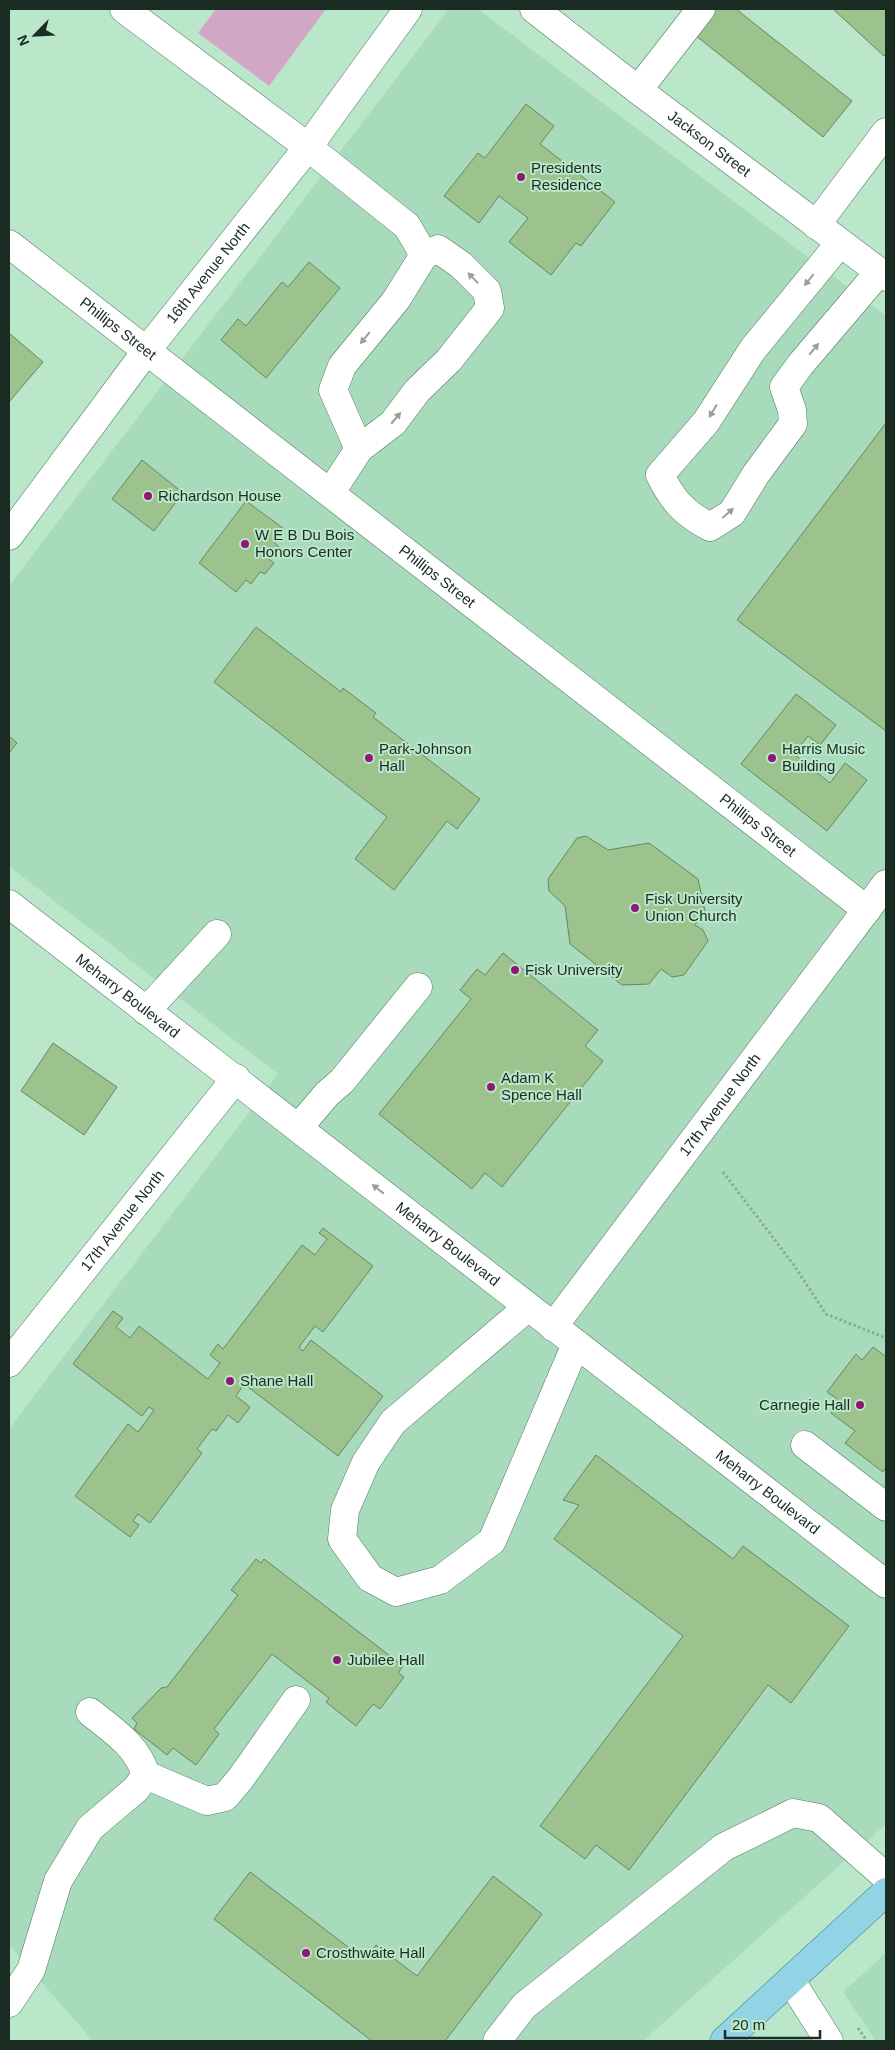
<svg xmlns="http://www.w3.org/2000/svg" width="895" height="2050" font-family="Helvetica,sans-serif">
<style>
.built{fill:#a7dbbb}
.green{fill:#d2a6c5}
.building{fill:#9cc38e;stroke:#6b8562}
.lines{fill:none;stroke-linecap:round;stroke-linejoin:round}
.minor-casing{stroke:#507960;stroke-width:29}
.major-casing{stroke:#398795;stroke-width:29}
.path{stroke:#88ac95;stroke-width:3;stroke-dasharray:2.5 2.5;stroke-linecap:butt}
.minor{stroke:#fff;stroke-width:28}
.major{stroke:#92d4e5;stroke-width:28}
.oneway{fill:#98a09b}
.poi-dot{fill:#8e1878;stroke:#bae6ca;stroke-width:2}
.labels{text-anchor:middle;stroke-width:4;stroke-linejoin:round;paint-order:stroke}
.street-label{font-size:15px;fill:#1a2c21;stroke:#bae6ca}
.poi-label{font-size:15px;fill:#1a2c21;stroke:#bae6ca;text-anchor:start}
</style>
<rect width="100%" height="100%" fill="#bae6ca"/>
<path class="built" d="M449,9H478L886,316V1824L643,2041H93L9,1945V1429L278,1074L9,866V586Z
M886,1953V2041H876L843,1992Z"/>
<path class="green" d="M216,9H326L269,86L198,33Z"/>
<path class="building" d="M716,9H736L852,101L823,137L695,35Z
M833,9H886V54L884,56Z
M526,104L554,126L540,144L615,202L581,246L576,243L551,275L509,242L528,218L499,196L479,223L444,196L478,153L485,158Z
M309,262L340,288L266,378L221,340L238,319L246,326L282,282L288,287Z
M9,333L43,362L9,402Z
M886,423V731L737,620Z
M142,460L183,493L154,531L112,499Z
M246,501L284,529L274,542L279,547L269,559L274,563L265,574L260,572L251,584L246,580L236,592L199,563Z
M256,627L341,692L343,688L376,713L373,717L480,799L457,829L447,821L394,890L355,859L387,817L214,682Z
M796,694L836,725L820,745L808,736L794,754L830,783L845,763L867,780L827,831L741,764Z
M9,736L17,743L9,753Z
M586,836L608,850L649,843L698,879L705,911L695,925L703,930L708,941L684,975L672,977L661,969L649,984L622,985L570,944L565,906L549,891L548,879L577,838Z
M503,953L598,1030L585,1046L603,1061L502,1187L485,1173L472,1189L379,1114L471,999L460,990L477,969L485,975Z
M53,1043L117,1087L84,1135L21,1091Z
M323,1228L373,1266L323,1332L315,1326L299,1347L303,1351L311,1340L383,1396L338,1456L244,1384L236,1396L250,1407L238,1423L228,1415L216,1431L212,1429L197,1449L202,1453L150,1523L138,1514L133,1521L139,1525L130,1537L75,1496L128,1424L138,1432L154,1410L149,1407L142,1416L73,1364L113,1311L123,1318L116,1327L130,1338L139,1326L208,1379L220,1363L210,1355L218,1344L223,1349L302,1245L315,1255L327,1239L319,1233Z
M873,1347L886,1357V1467L883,1472L845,1443L855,1431L831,1413L836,1398L827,1392L856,1354L862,1360Z
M596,1455L733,1559L743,1546L849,1626L791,1703L768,1685L629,1870L596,1845L585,1859L540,1826L683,1636L554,1539L579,1505L563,1500Z
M256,1559L261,1563L264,1559L403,1666L398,1673L404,1677L380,1709L373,1704L356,1726L326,1702L329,1698L272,1654L214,1729L219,1734L196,1765L173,1748L167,1755L134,1729L137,1723L132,1718L161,1688L167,1687L238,1595L231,1590Z
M250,1872L365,1960L376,1945L417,1976L493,1876L542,1914L445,2041H372L214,1919Z"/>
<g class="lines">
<g class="minor-casing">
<g id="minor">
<path d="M124,9L308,147L407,226L424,255"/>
<path id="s1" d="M534,9L638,90L886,277"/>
<path d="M638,90L701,9"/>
<path d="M816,225L886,132"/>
<path d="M840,243L753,349L706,422L660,475C673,501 684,513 710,527L732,513L756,474L793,424L792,410L784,387L800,365L879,272"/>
<path id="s2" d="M9,244L867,910"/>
<path d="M331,492L359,449L393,423L417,391L449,360L490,308L487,291L461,265L438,249L424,255L396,300L342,366L333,390L359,449"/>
<path id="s3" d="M9,536L147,350L308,147L408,9"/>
<path id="s4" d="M9,904L886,1584"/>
<path d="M146,1011L217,934"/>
<path d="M299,1127L327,1094L342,1081L418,987"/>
<path d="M528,1307L393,1422L366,1462L345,1510L342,1539L370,1578L396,1592L440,1580L492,1541L576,1344"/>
<path id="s5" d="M553,1327L886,884"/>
<path id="s6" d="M9,1363L236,1078"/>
<path d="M805,1445L886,1507"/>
<path d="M146,1775L207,1801L225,1797L241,1778L296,1700"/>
<path d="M791,1981L829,2041"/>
<path d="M9,2003L31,1970L58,1881L90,1828L136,1789L146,1775C137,1745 113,1731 90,1712"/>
<path d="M497,2041L524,2006L724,1847L793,1813L819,1818L886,1877"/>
</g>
</g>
<g class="major-casing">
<path id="major" d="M724,2041L886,1892"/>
</g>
<path class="path" d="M723,1172L793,1264L826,1314L886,1338
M858,2028L867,2041"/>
<use href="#minor" class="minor"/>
<use href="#major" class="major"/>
</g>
<defs><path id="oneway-solid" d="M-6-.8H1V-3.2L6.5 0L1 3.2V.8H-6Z" transform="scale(1.25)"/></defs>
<g class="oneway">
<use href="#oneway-solid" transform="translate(473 278) rotate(-134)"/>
<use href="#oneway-solid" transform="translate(809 280) rotate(129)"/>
<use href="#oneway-solid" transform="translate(365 338) rotate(129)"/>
<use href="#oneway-solid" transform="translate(814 349) rotate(-50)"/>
<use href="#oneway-solid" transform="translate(713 411) rotate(121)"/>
<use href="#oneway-solid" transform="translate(396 418) rotate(-50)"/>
<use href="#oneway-solid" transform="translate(728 513) rotate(-41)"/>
<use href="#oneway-solid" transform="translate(378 1189) rotate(-142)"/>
</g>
<g class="poi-dot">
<circle cx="521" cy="177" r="5"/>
<circle cx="148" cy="496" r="5"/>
<circle cx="245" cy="544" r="5"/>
<circle cx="369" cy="758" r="5"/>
<circle cx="772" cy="758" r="5"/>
<circle cx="635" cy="908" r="5"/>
<circle cx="515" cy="970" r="5"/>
<circle cx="491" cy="1087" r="5"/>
<circle cx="230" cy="1381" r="5"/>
<circle cx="860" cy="1405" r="5"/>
<circle cx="337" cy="1660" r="5"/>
<circle cx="306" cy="1953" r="5"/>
</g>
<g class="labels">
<g class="street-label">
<text dy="5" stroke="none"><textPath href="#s1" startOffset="221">Jackson Street</textPath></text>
<text dy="5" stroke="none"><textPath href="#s3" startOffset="330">16th Avenue North</textPath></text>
<text dy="5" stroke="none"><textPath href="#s2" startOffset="138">Phillips Street</textPath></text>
<text dy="5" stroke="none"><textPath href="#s2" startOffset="542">Phillips Street</textPath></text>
<text dy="5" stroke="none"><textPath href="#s2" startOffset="948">Phillips Street</textPath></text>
<text dy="5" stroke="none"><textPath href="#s4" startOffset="150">Meharry Boulevard</textPath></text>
<text dy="5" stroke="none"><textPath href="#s5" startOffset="278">17th Avenue North</textPath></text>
<text dy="5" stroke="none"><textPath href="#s6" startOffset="182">17th Avenue North</textPath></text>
<text dy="5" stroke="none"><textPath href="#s4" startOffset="555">Meharry Boulevard</textPath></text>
<text dy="5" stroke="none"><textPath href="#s4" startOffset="960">Meharry Boulevard</textPath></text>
</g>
<g class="poi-label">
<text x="531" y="173">Presidents<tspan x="531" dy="17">Residence</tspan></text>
<text x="158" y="501">Richardson House</text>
<text x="255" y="540">W E B Du Bois<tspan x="255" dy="17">Honors Center</tspan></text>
<text x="379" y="754">Park-Johnson<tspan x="379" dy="17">Hall</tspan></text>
<text x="782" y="754">Harris Music<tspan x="782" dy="17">Building</tspan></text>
<text x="645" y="904">Fisk University<tspan x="645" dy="17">Union Church</tspan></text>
<text x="525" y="975">Fisk University</text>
<text x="501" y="1083">Adam K<tspan x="501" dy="17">Spence Hall</tspan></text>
<text x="240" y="1386">Shane Hall</text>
<text x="850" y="1410" text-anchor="end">Carnegie Hall</text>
<text x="347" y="1665">Jubilee Hall</text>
<text x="316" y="1958">Crosthwaite Hall</text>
</g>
</g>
<rect width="895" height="2050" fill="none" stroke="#1a2c21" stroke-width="20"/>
<g transform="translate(35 35) rotate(246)" stroke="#bae6ca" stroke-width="4" paint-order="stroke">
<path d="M0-4L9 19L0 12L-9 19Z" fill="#1a2c21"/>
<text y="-8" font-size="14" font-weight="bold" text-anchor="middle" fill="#1a2c21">N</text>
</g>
<path d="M725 2030v8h95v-8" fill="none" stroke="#1a2c21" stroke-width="2.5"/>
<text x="732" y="2030" font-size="15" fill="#1a2c21" stroke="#bae6ca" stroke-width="4" paint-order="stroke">20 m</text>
</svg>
